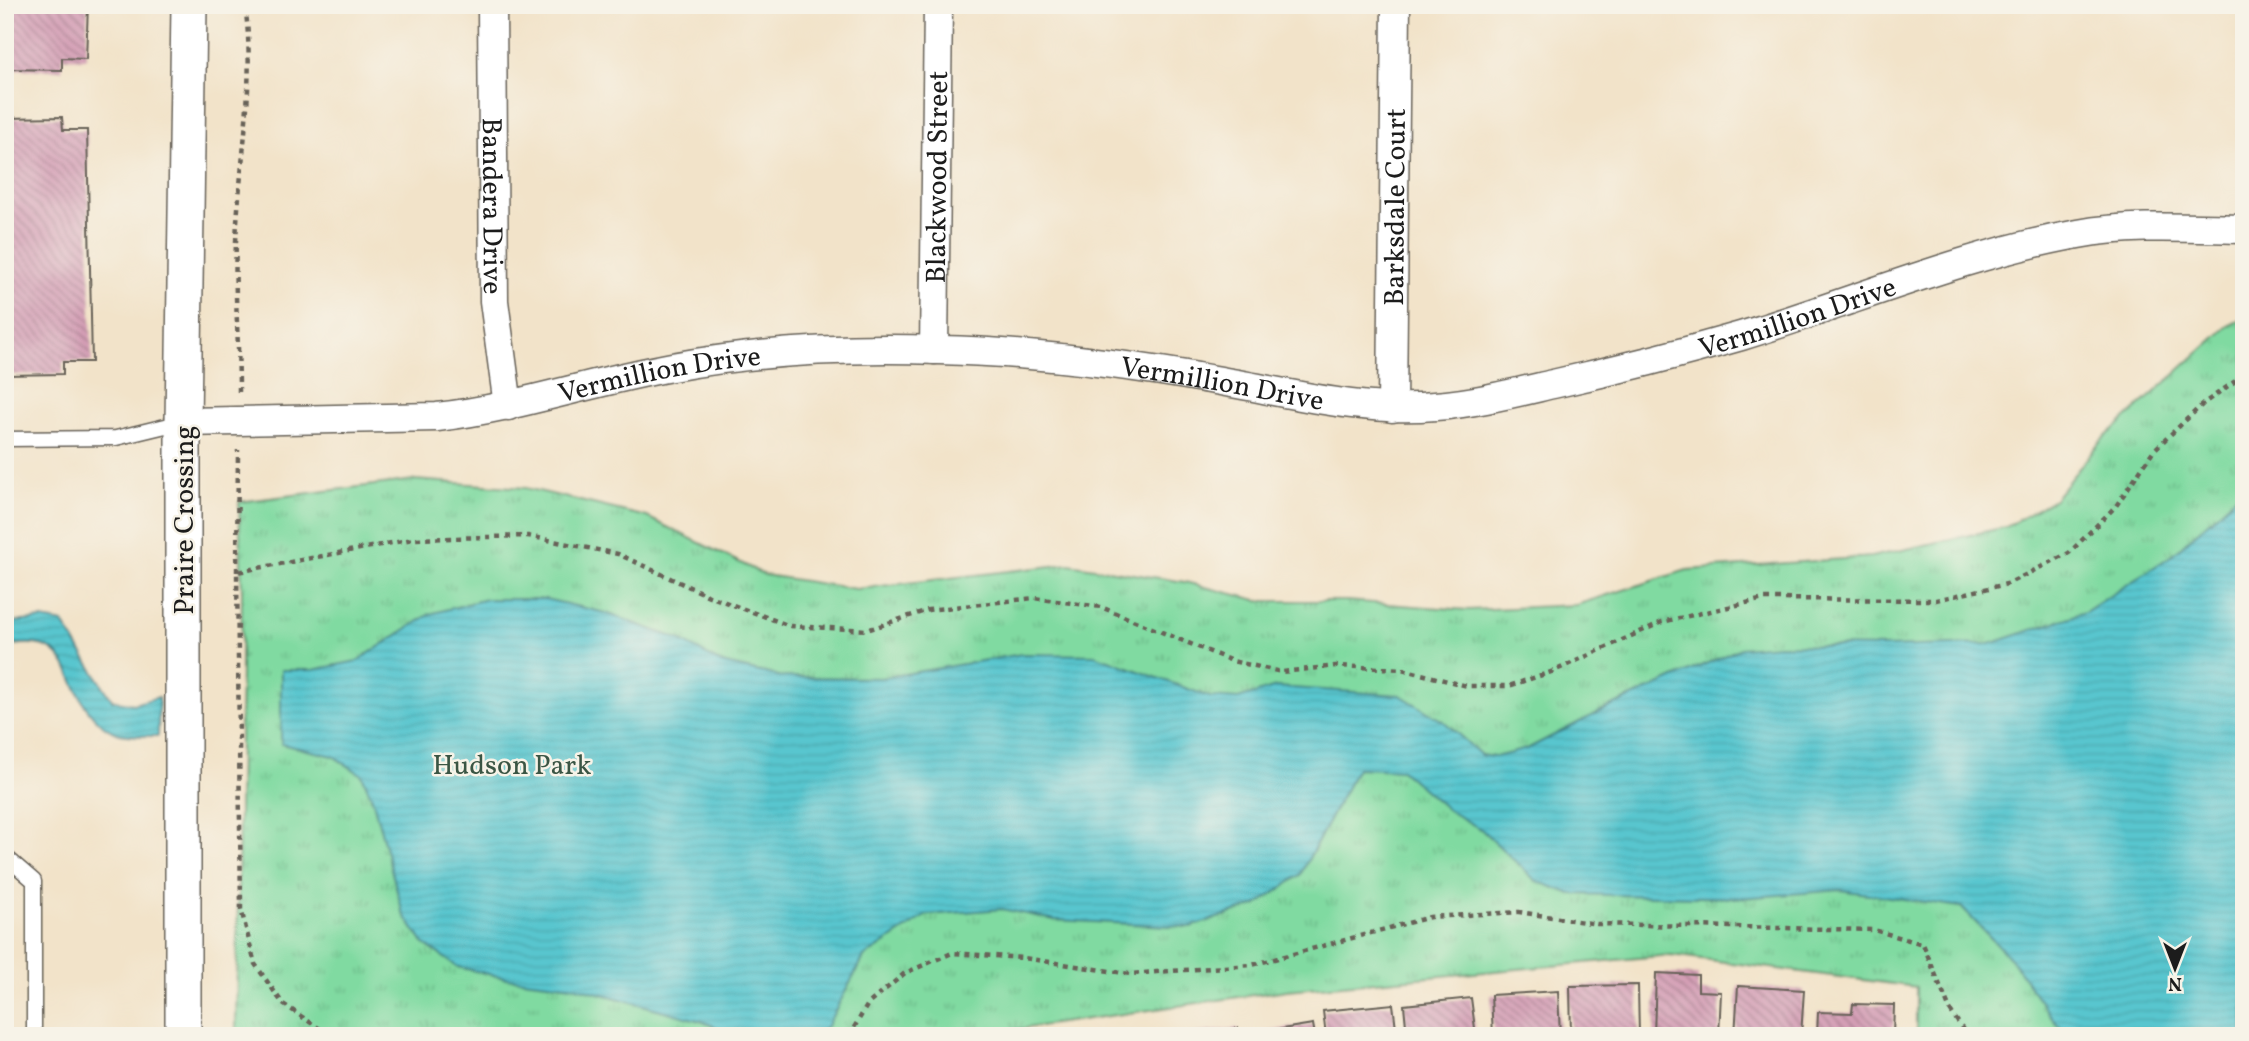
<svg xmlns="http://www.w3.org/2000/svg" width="2249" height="1041" font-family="Vollkorn,serif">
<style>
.park{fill:url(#park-tufts);stroke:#4e7b5e;stroke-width:2}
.water{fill:url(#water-rules);stroke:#3a7176;stroke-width:2}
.building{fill:url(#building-back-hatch)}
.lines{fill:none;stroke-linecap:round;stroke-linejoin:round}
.service-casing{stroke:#676259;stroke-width:17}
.minor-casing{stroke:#676259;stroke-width:31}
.tertiary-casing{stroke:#676259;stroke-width:38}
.path{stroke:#676259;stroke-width:4.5;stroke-dasharray:5 5;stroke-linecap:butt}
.service{stroke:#fff;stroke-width:14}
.minor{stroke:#fff;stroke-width:28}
.tertiary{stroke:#fff;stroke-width:35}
.labels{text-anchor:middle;stroke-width:5;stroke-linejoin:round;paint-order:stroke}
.street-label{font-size:28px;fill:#1c1c1c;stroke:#f7f3e8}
.park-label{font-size:28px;fill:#3a5544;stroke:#f7f3e8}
</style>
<defs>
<pattern id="park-tufts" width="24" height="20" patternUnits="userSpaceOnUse" patternTransform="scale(1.75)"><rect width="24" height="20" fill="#80daa1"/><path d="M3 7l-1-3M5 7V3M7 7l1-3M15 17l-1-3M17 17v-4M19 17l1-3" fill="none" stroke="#6eba8a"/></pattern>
<pattern id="water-rules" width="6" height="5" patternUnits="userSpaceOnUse" patternTransform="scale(1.75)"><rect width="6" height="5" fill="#59c6cf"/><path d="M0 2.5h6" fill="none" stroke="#4daab1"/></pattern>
<pattern id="building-back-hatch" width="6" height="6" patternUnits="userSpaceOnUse" patternTransform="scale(1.75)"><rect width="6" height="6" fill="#d49eb5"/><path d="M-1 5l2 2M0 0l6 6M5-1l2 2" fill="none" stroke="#ab8092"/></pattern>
</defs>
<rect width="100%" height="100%" fill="#f7f3e8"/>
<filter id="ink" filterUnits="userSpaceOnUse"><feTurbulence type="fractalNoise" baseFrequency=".0143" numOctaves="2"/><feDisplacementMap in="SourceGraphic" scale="14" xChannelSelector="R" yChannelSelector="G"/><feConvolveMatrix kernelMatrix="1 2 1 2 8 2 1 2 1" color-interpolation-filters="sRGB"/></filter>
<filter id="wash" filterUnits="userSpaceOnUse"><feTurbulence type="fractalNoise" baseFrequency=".00686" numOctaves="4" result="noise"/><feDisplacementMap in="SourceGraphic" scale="28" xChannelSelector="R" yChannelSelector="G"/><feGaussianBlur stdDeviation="1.57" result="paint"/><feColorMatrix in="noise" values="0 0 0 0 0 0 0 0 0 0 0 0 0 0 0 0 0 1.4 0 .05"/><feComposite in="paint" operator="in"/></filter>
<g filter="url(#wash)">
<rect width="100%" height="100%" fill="#f2e3c9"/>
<path class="park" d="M2244,318V1036H1916V987L1671,955L1287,990L971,1036H236L242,593L239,502L414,480L526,488L647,517L765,575L856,589L1069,564L1185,582L1261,601H1346L1468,610L1576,605L1687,570L1871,557L2006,527L2054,499L2102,440L2228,326Z"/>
<path class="water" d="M2244,489V1036H2073L2056,1023L2009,957L1961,907L1840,890L1741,898L1571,894L1536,881L1482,830L1448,810L1401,770L1357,768L1300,875L1257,905L1190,927L1055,920L1002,909L927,915L864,957L827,1026L816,1036H739L701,1021L573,986L506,978L458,967L423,943L403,913L372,798L362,775L333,756L281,744V670H313L357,661L430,614L486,599H545L606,613L678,639L721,663L782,677L881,678L1022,654L1095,655L1210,697L1238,699L1276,687L1400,695L1446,723L1481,755L1495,757L1527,749L1601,711L1741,648L1779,645L1883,647L1990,644L2085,612L2171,556Z
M42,619L63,623L112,700L133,704L159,697L158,736C145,735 125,737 114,732C57,705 87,627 5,647V623Z"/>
<g id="blocks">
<path class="building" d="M5,5H88L86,59L62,58V70L5,69Z
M62,117L63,130H87L92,362H63V374L5,375V118Z
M1656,973L1698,975V991L1721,992L1719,1036H1654Z
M1638,985L1639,1036H1571L1570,986Z
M1738,986L1804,990L1801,1036H1735Z
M1558,991L1560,1036H1493L1491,995Z
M1471,998L1476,1036H1407L1404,1005Z
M1393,1004L1397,1036H1326L1323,1011Z
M1853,1004L1894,1005L1893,1036H1817L1818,1012L1852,1013Z
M1313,1024L1315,1036H1251V1034Z
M1238,1028L1239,1036H1188V1034Z"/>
</g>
</g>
<g filter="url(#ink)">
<use href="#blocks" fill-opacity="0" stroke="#676259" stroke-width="2"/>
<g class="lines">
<g class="service-casing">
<path id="service" d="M5,439L116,438L182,422
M5,856L34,881V1036"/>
</g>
<g class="minor-casing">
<g id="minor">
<path id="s1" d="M492,5L494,301L508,406"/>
<path id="s2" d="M934,350L938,5"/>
<path id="s3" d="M1392,408L1396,5"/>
<path id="s4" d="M183,422L437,417C517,408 593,381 672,367C760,351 850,347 939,350C1032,352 1124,364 1215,380C1287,392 1362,413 1435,406C1475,403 1514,393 1553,384C1616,370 1679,354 1741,336C1853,302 1962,255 2078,234C2132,224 2188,228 2244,229"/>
</g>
</g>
<g class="tertiary-casing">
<path id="tertiary" d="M183,1036V422L189,5"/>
</g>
<path class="path" d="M239,392C239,342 234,292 236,242C239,164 256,83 245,5
M237,572L238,450
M339,1036L326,1033L283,1004L255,964L241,909L237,572L413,539L528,536L618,554L709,596L790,626L867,630L928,610L1034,598L1101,607L1232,661L1282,672L1336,666L1402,669L1467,686H1509L1554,671L1662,622L1764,599L1936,600L2007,584L2069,553L2116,506L2153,451L2204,403L2244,375
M849,1036L868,1004L905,973L952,953L1023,958L1130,974L1252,965L1430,917L1519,912L1597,924L1874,930L1923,944L1950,1010L1967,1036"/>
<use href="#service" class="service"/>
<use href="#minor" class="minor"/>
<use href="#tertiary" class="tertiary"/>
</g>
</g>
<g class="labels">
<g class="street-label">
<text dy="10" stroke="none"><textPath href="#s2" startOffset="173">Blackwood Street</textPath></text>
<text dy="10" stroke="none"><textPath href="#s1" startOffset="201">Bandera Drive</textPath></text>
<text dy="10" stroke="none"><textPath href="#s3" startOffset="201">Barksdale Court</textPath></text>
<text dy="10" stroke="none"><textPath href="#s4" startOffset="1636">Vermillion Drive</textPath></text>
<text dy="10" stroke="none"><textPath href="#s4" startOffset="481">Vermillion Drive</textPath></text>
<text dy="10" stroke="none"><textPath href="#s4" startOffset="1048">Vermillion Drive</textPath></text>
<text transform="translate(183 520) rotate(-90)" y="10">Praire Crossing</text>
</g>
<g class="park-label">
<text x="512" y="774">Hudson Park</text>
</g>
</g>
<rect width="2249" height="1041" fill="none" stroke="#f7f3e8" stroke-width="28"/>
<g transform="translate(2175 968) rotate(180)" stroke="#f7f3e8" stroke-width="5" paint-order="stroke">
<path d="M0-5L12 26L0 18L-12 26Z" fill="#1c1c1c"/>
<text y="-10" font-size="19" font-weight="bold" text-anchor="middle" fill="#1c1c1c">N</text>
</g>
</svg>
